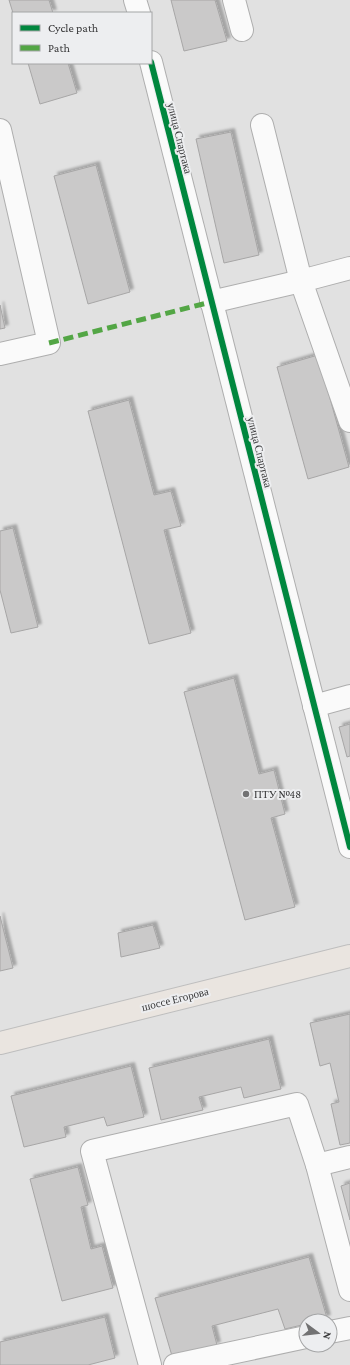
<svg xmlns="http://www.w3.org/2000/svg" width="350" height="1365" viewBox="0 0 350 1365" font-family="'Crimson Pro',serif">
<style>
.building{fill:#cac9c9;stroke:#a7a6a6;filter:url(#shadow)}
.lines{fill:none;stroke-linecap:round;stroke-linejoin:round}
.minor-casing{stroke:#aeaeae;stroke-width:24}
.major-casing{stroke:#bebebe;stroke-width:24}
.minor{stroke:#fafafa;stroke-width:22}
.major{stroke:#eae5e0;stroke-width:22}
.quiet{stroke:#53a645;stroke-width:5;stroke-dasharray:10 5;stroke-linecap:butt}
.cycleway-casing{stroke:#edeef0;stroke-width:8}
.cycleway{stroke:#00873e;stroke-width:6}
.poi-dot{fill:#727273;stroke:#edeef0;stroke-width:1.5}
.labels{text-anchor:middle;stroke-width:4;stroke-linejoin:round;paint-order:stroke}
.street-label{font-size:11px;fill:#373738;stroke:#edeef0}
.poi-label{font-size:11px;fill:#373738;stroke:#edeef0;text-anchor:start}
</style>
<defs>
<filter id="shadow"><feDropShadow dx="3.5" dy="-3.5" stdDeviation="1" flood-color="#0004"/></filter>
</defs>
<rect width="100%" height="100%" fill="#e1e1e1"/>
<!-- building -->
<g class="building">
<polygon points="9,0 49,0 53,13 13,13"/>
<polygon points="171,0 215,0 227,41 184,51"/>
<polygon points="28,63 68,63 77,93 40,104"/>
<polygon points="231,132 259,255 224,263 196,139"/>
<polygon points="96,165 130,292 88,304 54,176"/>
<polygon points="0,305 5,328 0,329"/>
<polygon points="318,355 349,467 308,479 277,367"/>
<polygon points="129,400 154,495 171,491 181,526 164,530 191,633 149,644 88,411"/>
<polygon points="13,528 38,627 11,633 0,590 0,531"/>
<polygon points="234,678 259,774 274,770 285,814 271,818 295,907 245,920 184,692"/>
<polygon points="350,724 350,756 347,757 339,727"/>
<polygon points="0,916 13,968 0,971"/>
<polygon points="153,925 160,948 121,957 118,933"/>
<polygon points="350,1014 350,1143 340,1145 331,1104 339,1102 330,1063 320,1066 310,1023"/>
<polygon points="269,1039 281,1089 244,1098 241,1087 199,1097 203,1110 161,1120 149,1068"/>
<polygon points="131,1066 144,1117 107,1126 104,1117 64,1127 66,1137 24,1147 11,1096"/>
<polygon points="78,1167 88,1205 81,1207 91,1249 102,1246 113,1288 62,1301 30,1179"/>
<polygon points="350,1183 350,1220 341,1186"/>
<polygon points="309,1257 327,1318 316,1321 306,1321 306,1324 285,1329 278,1309 212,1326 217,1345 172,1356 155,1298"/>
<polygon points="105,1317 115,1358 88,1365 0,1365 0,1342"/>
</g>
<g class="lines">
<defs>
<g id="minor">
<polyline points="135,0 139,13"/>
<polyline points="234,0 242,30"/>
<polyline points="151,62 350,847"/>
<polyline points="262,125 301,281 350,421"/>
<polyline points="0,130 49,343 0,354"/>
<polyline points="211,302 301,281 350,268"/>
<polyline points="314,706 350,696"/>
<polyline points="317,1165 350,1157"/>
<polyline points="330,1332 350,1328"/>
<polyline points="150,1365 92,1151 297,1104 317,1165 350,1290"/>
<polyline points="175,1365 306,1337"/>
</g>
<polyline id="major" points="0,1043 350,956"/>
</defs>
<!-- minor casing -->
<use href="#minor" class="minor-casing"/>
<!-- major casing -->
<use href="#major" class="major-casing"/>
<!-- minor -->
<use href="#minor" class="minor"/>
<!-- major -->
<use href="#major" class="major"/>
<!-- quiet -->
<polyline class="quiet" points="49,343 211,302"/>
<defs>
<polyline id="cycleway" points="151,62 350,847"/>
</defs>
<!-- cycleway casing -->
<use href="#cycleway" class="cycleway-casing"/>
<!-- cycleway -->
<use href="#cycleway" class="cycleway"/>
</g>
<!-- markers -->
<circle class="poi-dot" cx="246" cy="794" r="4"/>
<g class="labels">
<!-- street labels -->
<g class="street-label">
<text transform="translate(180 138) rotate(76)" y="4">улица Спартака</text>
<text transform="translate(260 452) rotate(76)" y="4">улица Спартака</text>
<text transform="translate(175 999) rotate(-14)" y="4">шоссе Егорова</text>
</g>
<!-- poi labels -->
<g class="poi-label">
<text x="254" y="798">ПТУ №48</text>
</g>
</g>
<!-- legend -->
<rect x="12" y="12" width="140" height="52" fill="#edeef0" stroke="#a4a5a6"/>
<rect x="20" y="25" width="20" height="6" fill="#00873e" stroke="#a4a5a6"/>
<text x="48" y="32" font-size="12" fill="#373738">Cycle path</text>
<rect x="20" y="45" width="20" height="6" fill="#53a645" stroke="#a4a5a6"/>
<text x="48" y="52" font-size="12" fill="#373738">Path</text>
<!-- north arrow -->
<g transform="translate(318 1333) rotate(105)"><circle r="19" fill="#edeef0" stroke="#a4a5a6"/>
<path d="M0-3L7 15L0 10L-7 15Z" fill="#727273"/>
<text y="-6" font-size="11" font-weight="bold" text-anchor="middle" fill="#373738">N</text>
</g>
</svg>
